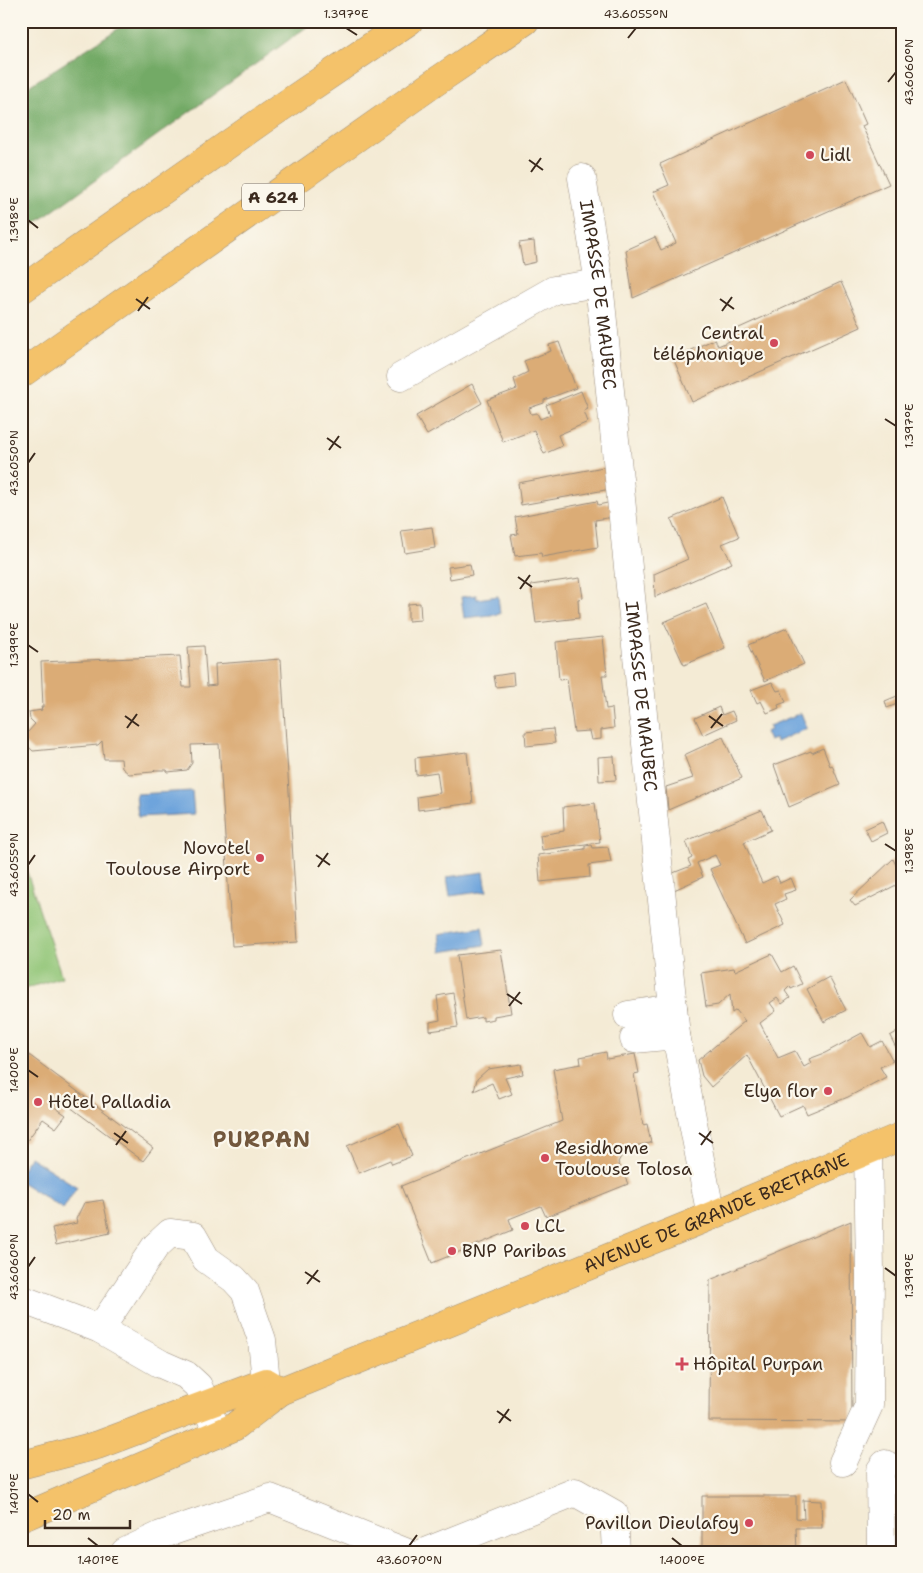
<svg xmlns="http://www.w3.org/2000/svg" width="923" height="1573" viewBox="0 0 923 1573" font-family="'Shantell Sans',sans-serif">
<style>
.green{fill:#8fc475;stroke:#65774a}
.forest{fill:#73aa66;stroke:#576a42}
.water{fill:#6ea4dc;stroke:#54677d}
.building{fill:#dbac76}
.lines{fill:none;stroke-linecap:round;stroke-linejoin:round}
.minor-casing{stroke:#988a7a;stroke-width:29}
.major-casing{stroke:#988a7a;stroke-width:29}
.highway-casing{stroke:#988a7a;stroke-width:29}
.minor{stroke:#fff;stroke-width:28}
.major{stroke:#f4c26a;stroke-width:28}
.highway{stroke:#f4c26a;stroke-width:28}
.ticks{fill:none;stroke:#3b2a1e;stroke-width:2}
.poi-dot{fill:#d1495b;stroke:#fbf7ec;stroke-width:2}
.labels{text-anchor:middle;stroke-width:4.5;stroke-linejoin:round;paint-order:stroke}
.shield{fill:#fbf7ec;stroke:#75685c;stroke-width:1}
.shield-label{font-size:16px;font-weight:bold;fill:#3b2a1e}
.poi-label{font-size:18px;fill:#3b2a1e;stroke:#fbf7ec;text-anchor:start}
.street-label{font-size:18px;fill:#3b2a1e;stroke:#fbf7ec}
.district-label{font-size:22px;font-weight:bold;letter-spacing:1px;fill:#73583d;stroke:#fbf7ec}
.neatline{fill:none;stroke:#3b2a1e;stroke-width:2}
.ticks-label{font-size:12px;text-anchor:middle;fill:#3b2a1e}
</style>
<rect width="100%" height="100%" fill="#fbf7ec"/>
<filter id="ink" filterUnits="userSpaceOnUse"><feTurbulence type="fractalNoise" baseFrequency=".02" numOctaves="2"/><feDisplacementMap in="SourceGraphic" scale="10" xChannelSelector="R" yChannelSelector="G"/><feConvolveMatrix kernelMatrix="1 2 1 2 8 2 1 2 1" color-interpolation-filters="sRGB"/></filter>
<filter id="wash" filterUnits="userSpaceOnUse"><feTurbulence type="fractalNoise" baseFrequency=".0096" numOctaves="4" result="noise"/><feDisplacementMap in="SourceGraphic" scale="20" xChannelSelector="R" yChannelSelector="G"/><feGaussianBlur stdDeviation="1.12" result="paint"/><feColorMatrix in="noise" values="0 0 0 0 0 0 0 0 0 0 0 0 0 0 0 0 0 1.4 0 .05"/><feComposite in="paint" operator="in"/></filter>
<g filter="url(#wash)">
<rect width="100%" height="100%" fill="#f4ebd5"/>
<!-- green -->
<polygon class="green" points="21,854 62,977 21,990"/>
<!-- forest -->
<polygon class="forest" points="130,21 315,21 21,234 21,91"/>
<!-- water -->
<g class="water">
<polygon points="476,595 477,599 498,596 500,614 464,618 461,597"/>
<polygon points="801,713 807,728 776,742 775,739 769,741 765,732 770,730 769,726"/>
<polygon points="192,791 194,814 138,817 136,794"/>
<polygon points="484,872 487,891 450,896 447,877"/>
<polygon points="482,927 485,945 441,952 439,934"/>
<polygon points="30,1157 77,1187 63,1209 21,1182 21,1170"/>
</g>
<g id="blocks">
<!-- building -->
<g class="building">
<polygon points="846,79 866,124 862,126 889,184 633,298 626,250 655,237 661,250 676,243 653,192 669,185 660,164"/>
<polygon points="534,241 536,262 523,265 519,243"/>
<polygon points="841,282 861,327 692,402 673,358 715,339 718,346 732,340 728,333"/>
<polygon points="559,342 576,388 544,400 544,403 529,408 531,414 537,413 540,419 550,415 546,405 581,391 588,409 584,411 588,422 558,435 562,446 544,454 534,430 503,442 487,400 517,389 514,379 528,372 524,361 551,351 549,345"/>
<polygon points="472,384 482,403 427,435 416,416"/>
<polygon points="609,466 611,489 521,505 518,483"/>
<polygon points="722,497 739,537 722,544 732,563 655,597 654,574 688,559 671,519"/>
<polygon points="597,501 598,505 612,502 613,517 595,520 598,547 542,557 541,553 515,556 511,535 518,534 515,517"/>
<polygon points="432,527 435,548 405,553 401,531"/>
<polygon points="470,564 472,575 450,579 448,567"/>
<polygon points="580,578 583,598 578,599 579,618 536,623 531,585"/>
<polygon points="420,603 421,620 408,621 408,604"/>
<polygon points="706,604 725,648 684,665 664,622"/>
<polygon points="787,628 804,664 765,681 748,645"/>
<polygon points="603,637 607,675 602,675 606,709 612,708 614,728 601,730 601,739 591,740 589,731 574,732 567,679 559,680 556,642"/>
<polygon points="204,646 207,686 216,685 215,664 281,659 298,942 232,946 219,744 191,745 192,763 187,770 168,772 167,770 155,770 153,772 129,774 122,768 121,759 104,759 102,741 98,745 33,751 21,740 35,724 30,719 29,712 42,710 41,707 43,707 41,662 180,656 183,687 191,687 188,647"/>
<polygon points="513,673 514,685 496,687 494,676"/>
<polygon points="772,682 777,691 781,690 786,702 778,705 779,708 767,713 761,701 757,703 751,690"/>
<polygon points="902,694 902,702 887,708 885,701"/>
<polygon points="719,707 722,715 732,711 736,720 703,735 695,718"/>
<polygon points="553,729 555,743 526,746 525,732"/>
<polygon points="723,737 742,778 668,810 666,787 693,778 684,755"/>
<polygon points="823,748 830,766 832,765 840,785 789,807 774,765 811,751 812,753"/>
<polygon points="467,752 473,803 418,810 417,797 440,793 437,772 416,775 415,758"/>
<polygon points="614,756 616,780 599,781 598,757"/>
<polygon points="595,803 600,842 542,850 540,835 564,831 563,807"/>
<polygon points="762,810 771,830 744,842 762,883 777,876 780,883 791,878 796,890 784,894 786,899 775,904 785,925 745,944 710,869 720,865 715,855 697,863 703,877 674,890 673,873 691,866 688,860 692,858 686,841"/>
<polygon points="882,821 887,833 871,841 865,829"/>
<polygon points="592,845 593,848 608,847 611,862 589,865 590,877 540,882 538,855 585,849 585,846"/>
<polygon points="893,859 902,877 902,882 855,906 850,900"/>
<polygon points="501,950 511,1013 494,1016 494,1019 483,1021 483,1017 466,1020 457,955"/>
<polygon points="772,954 782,972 793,966 802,984 791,989 790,986 785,991 790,998 782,1004 777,998 770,1003 776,1011 760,1023 778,1058 795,1051 804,1067 811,1063 809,1059 825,1053 862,1033 870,1047 882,1041 893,1061 880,1067 886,1077 848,1097 807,1114 803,1105 779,1116 747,1055 711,1087 702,1076 698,1060 745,1021 736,1010 732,1013 730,994 718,1005 706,1007 701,973 734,968 735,971"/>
<polygon points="829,977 846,1010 824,1022 807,989"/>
<polygon points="453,993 458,1027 430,1031 430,1022 440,1020 437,996"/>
<polygon points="902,1029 902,1059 890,1036"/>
<polygon points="21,1049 153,1148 143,1161 58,1098 53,1106 66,1115 56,1128 43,1119 26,1142 21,1143"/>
<polygon points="606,1052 607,1059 635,1054 639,1073 634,1074 643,1125 647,1124 651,1143 627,1147 618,1162 628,1184 546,1217 541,1206 509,1219 513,1230 432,1263 401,1186 562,1121 553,1069 581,1064 580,1057"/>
<polygon points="521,1064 523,1074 505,1078 512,1094 499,1099 492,1083 474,1091 477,1079 488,1069"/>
<polygon points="399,1124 412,1156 392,1164 390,1160 359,1173 347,1146"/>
<polygon points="103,1200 110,1233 56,1245 52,1228 77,1223 76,1219 84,1203"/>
<polygon points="851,1221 852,1422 709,1421 710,1280"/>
<polygon points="892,1494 902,1494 902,1550 893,1543"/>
<polygon points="702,1496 796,1496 796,1518 804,1519 803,1500 821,1501 822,1528 796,1528 797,1552 702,1552"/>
</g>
</g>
</g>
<g filter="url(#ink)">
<use href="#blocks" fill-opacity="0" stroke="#988a7a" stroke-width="1"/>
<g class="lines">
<defs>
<g id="minor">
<path id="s1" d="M582 178 599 283 673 1008 676 1035 711 1216"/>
<polyline points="401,377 554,290 599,283"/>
<polyline points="628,1015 673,1008"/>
<polyline points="634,1039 676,1035"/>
<polyline points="21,1299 100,1329 161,1364 186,1375 198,1386 218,1434"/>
<polyline points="100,1329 155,1247 170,1233 193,1236 206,1259 234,1279 245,1291 262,1340 266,1382"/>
<polyline points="843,1462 869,1405 870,1272 868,1150"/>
<polyline points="125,1552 161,1535 270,1498 405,1552"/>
<polyline points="425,1552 575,1492 614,1514 616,1552"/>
<polyline points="881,1552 880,1471 885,1464"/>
</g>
<g id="major">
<polyline points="21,1465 98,1445 266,1382 281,1391"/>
<path id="s2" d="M21 1518 234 1427 281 1391 711 1216 902 1136"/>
</g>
<g id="highway">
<polyline points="21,290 267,117 409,21"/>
<polyline points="21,374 434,83 525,21"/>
</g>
</defs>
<!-- minor casing -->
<use href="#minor" class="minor-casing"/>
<!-- major casing -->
<use href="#major" class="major-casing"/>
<!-- highway casing -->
<use href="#highway" class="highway-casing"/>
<!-- minor -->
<use href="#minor" class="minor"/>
<!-- major -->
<use href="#major" class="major"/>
<!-- highway -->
<use href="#highway" class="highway"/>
</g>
</g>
<!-- ticks -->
<path class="ticks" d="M346 28 357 35M628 38 636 28M888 82 896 72M529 160 543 170M531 172 541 158M28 220 38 228M136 299 150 309M720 299 734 309M138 311 148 297M722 311 732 297M885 419 896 426M327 438 341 448M329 450 339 436M28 463 35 453M518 577 532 587M520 589 530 575M28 645 38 652M125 716 139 726M709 716 723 726M127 728 137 714M711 728 722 714M885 844 896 851M316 855 330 865M28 865 35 855M318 867 328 853M507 994 522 1004M509 1006 520 992M28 1070 38 1077M114 1133 128 1143M699 1133 713 1143M116 1145 126 1131M701 1145 711 1131M28 1267 35 1257M885 1268 896 1276M305 1272 320 1282M307 1284 318 1270M497 1411 511 1421M499 1423 509 1409M28 1494 38 1502M88 1538 98 1546M672 1538 682 1546M409 1546 417 1535"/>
<!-- markers -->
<g class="poi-dot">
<circle cx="810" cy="155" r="5"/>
<circle cx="774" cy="343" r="5"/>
<circle cx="260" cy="858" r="5"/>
<circle cx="828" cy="1091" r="5"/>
<circle cx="38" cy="1102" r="5"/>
<circle cx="545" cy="1158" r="5"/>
<circle cx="525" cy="1226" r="5"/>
<circle cx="452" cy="1251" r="5"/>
<path d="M679.5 1356.5h5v5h5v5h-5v5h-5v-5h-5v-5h5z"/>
<circle cx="749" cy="1523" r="5"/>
</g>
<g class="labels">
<!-- shield labels -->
<rect class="shield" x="242" y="183.5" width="62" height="27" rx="4"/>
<g class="shield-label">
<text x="273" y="203">A 624</text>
</g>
<!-- poi labels -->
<g class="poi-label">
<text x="820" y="161">Lidl</text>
<text x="764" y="339" text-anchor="end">Central<tspan x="764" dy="21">téléphonique</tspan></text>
<text x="250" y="854" text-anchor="end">Novotel<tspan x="250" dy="21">Toulouse Airport</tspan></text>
<text x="818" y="1097" text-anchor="end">Elya flor</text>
<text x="48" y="1108">Hôtel Palladia</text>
<text x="555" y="1154">Residhome<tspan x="555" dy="21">Toulouse Tolosa</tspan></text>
<text x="535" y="1232">LCL</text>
<text x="462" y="1257">BNP Paribas</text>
<text x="693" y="1370">Hôpital Purpan</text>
<text x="739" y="1529" text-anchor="end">Pavillon Dieulafoy</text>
</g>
<!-- street labels -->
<g class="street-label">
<text dy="6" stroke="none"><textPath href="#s1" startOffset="118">IMPASSE DE MAUBEC</textPath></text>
<text dy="6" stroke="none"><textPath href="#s1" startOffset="522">IMPASSE DE MAUBEC</textPath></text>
<text dy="6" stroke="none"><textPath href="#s2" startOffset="761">AVENUE DE GRANDE BRETAGNE</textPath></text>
</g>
<!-- district labels -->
<g class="district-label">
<text x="262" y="1147">PURPAN</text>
</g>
</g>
<!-- margin -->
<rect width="923" height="1573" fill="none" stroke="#fbf7ec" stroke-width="55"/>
<!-- scale -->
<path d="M45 1520v8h85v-8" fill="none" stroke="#3b2a1e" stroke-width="2.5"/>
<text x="52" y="1520" font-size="15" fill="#3b2a1e" stroke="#fbf7ec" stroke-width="4" paint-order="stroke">20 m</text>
<rect x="28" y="28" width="868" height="1518" class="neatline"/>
<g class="ticks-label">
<text x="346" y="18">1.397°E</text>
<text x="636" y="18">43.6055°N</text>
<text transform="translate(909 72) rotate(-90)" y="4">43.6060°N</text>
<text transform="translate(14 220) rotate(-90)" y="4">1.398°E</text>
<text transform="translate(909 426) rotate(-90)" y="4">1.397°E</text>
<text transform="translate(14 463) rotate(-90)" y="4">43.6050°N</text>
<text transform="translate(14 645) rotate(-90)" y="4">1.399°E</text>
<text transform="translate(909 851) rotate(-90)" y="4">1.398°E</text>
<text transform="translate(14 865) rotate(-90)" y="4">43.6055°N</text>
<text transform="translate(14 1070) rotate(-90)" y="4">1.400°E</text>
<text transform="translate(14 1267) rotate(-90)" y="4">43.6060°N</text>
<text transform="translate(909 1276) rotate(-90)" y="4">1.399°E</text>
<text transform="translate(14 1494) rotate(-90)" y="4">1.401°E</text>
<text x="98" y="1564">1.401°E</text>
<text x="409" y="1564">43.6070°N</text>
<text x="682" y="1564">1.400°E</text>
</g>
</svg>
